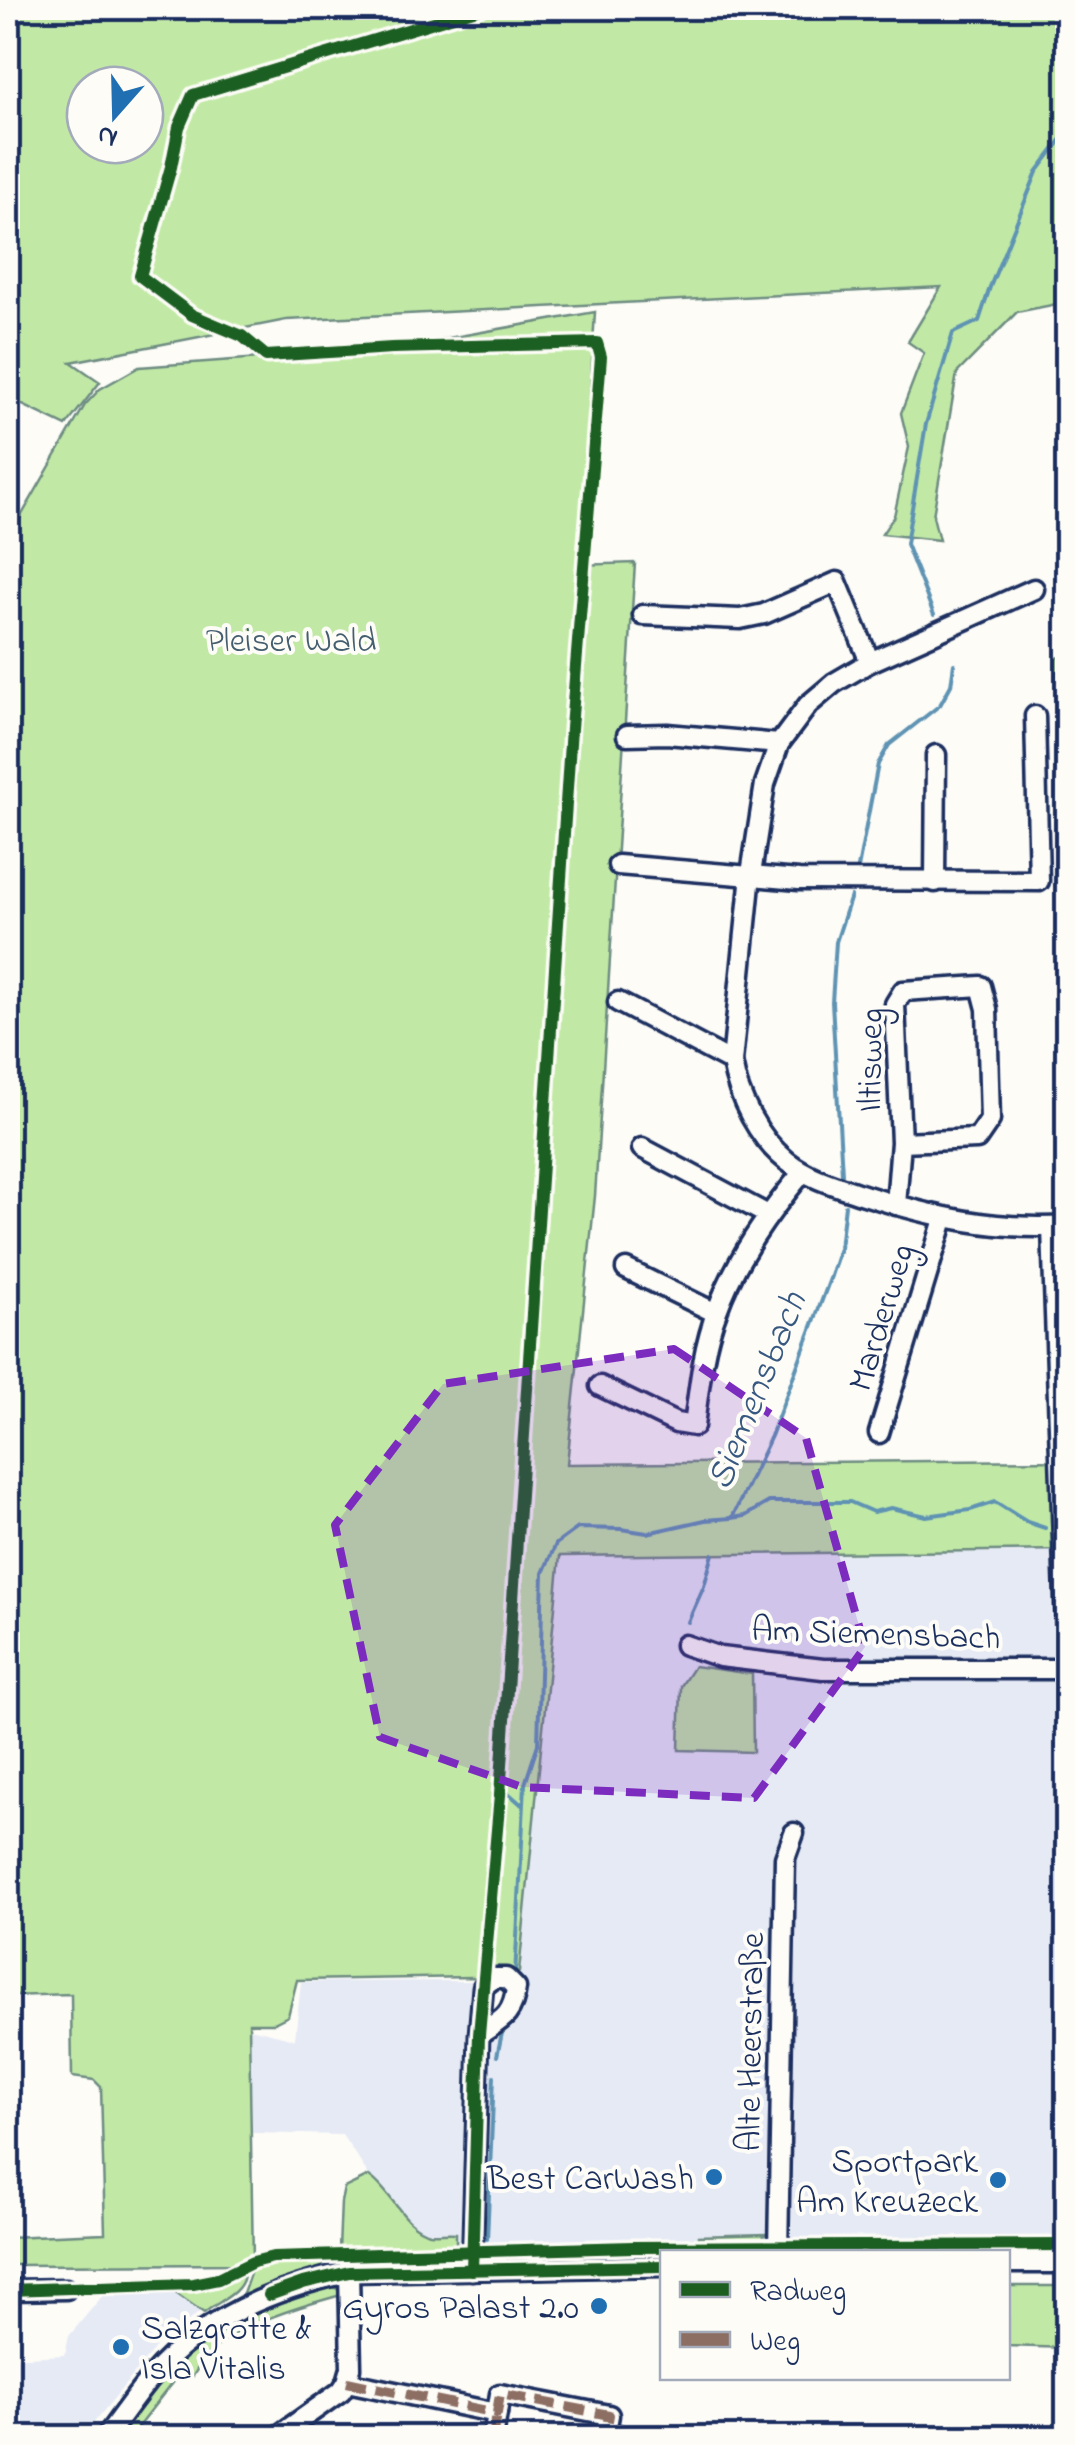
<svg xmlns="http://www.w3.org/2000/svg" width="1075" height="2445" viewBox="0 0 1075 2445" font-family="'Indie Flower',sans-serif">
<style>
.built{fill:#e6eaf5}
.green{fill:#c1e9a5;stroke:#6e8c82;stroke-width:2.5;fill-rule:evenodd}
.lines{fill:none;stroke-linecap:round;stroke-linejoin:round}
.stream{stroke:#5e93b3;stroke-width:4}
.minor-casing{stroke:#1b2f5e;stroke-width:25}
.minor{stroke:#fdfcf7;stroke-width:18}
.quiet{stroke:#8d6e63;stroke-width:10;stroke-dasharray:20 10;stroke-linecap:butt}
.cycleway-casing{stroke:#fdfcf7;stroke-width:19}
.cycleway{stroke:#1b5e20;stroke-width:12}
.marked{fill:#7b2cbf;fill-opacity:0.2;stroke:#7b2cbf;stroke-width:8;stroke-dasharray:20 12;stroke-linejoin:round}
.poi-dot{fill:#1f6fb2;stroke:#fdfcf7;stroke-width:4}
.labels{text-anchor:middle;stroke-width:8;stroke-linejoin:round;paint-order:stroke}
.park-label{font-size:35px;fill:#445e70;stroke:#fdfcf7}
.street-label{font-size:35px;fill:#1b2f5e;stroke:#fdfcf7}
.poi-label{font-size:35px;fill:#1b2f5e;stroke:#fdfcf7;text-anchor:end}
.water-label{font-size:38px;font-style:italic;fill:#375981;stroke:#fdfcf7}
</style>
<rect width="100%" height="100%" fill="#fdfcf7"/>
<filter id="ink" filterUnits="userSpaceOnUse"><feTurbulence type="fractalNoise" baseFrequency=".01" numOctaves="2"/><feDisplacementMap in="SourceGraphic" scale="20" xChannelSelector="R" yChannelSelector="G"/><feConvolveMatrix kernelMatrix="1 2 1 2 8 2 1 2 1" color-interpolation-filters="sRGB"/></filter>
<g filter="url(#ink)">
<!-- built -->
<g class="built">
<polygon points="1067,1550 1067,2266 1008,2266 1008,2252 662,2252 662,2267 472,2270 479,2035 518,2015 527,2001 527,1990 519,1972 560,1556"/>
<polygon points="471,1981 460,2247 416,2245 342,2135 252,2133 250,2028 295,2039 301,1982"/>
<polygon points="182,2292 206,2307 157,2346 82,2437 8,2437 8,2358 65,2355 69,2336 103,2295"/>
</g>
<!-- green -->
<g class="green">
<path d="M8 8H1067V302L1017 312 957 373 933 516 939 540 882 534 894 516 909 447 901 413 924 353 908 342 941 287 286 320 71 362 100 382 66 426 8 398ZM85 85H145V145H85Z"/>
<polygon points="595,312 579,565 635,563 595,1196 567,1464 1065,1460 1062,1302 1067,1295 1067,1550 560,1556 519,1972 484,1985 473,1977 297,1980 288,2016 274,2023 249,2023 253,2262 251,2264 8,2265 8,2237 105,2233 101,2087 94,2080 72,2077 71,1994 8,1996 8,539 85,405 100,389 139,367 392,348"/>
<polygon points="1067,656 1068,656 1067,1034 1059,839 1056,658"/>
<polygon points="694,1666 752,1674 753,1752 679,1750 681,1686"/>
<path d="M369 2176C391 2190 404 2228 430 2233 438 2234 447 2232 456 2233V2247L339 2250 341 2202 344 2188Z"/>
<polygon points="765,2234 763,2238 757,2241 698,2242 698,2236"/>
<polygon points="629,2251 626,2257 501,2260 497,2264 485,2261 479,2254"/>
<path d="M433 2255 441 2259V2262C394 2265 348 2260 303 2275 271 2285 241 2303 210 2314L243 2294 252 2268 261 2261Z"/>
<path d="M239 2272 244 2276C240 2295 218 2301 204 2313L174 2292 172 2288 205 2287Z"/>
<path d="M330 2286 338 2289 341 2295C301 2306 234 2325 206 2357 201 2362 197 2370 193 2376L182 2370 130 2437 115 2438C173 2359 230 2304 330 2286Z"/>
<polygon points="1008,2286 1058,2286 1067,2292 1067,2348 1008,2346"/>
</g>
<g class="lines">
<!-- stream -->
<g class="stream">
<polyline points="934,615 906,544 926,424 953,333 979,321 990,287 1037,172 1068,131"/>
<polyline points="561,821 576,617"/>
<polyline points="858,868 878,764 889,745 940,705 951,685 954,664"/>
<polyline points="551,967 560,836"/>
<polyline points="842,1174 832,1002 836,942 851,896"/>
<polyline points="526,1330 551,974"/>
<polyline points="732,1518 745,1516 769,1502 850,1502 873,1512 891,1508 926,1516 970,1510 995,1502 1027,1522 1045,1528"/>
<polyline points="688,1622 704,1586 713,1554"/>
<polyline points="494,1785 525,1349"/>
<polyline points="505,1790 523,1806"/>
<polyline points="515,1976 525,1784 538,1744 543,1573 556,1544 578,1528 621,1529 647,1533 705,1520 732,1518 771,1436 831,1276 840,1248 845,1205"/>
<polyline points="497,2056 502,2033"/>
<polyline points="487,2239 494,2076"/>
</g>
<defs>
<g id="minor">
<path d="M1034 589 870 662 834 683 808 705 779 744 765 784 751 874 732 1062C738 1098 758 1138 787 1161 810 1179 837 1186 864 1195 933 1217 995 1231 1068 1226"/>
<polyline points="643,615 740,619 764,614 837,582 870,662"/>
<polyline points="627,735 667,734 779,744"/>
<polyline points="618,865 799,880 1039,881 1035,716"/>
<polyline points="935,882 936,755"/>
<polyline points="618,1002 732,1062"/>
<polyline points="642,1148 768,1215"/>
<polyline points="896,1205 901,1142 895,1004 903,991 981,986 987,1009 990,1120 977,1139 901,1142"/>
<polyline points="1052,1228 1068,1684"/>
<polyline points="626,1269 716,1313"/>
<path d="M600 1386 676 1423 694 1426C699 1387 703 1347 717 1311 736 1258 768 1214 803 1172"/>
<polyline points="879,1433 944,1219"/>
<polyline points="685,1645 720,1657 823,1669 1067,1669"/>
<polyline points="778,2252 785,1858 794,1833"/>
<polyline points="1008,2263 1068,2263"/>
<path d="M472 2270 479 2035 483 1987 494 1978H506L516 1988C513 2016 501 2020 479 2035"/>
<polyline points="8,2290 66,2289"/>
<polyline points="347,2382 497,2413 500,2394 609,2415 606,2432 629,2438"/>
<path d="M105 2438C121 2417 136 2395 152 2376 203 2317 275 2289 349 2272L662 2266"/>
<polyline points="275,2438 341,2391 347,2382 351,2368 349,2272"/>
<polyline points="493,2438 497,2413"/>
</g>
</defs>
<!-- minor casing -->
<use href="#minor" class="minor-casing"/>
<!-- minor -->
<use href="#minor" class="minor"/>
<!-- quiet -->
<g class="quiet">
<polyline points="1065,2245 1062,2282 1068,2286"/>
<polyline points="347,2382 497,2413 500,2394 609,2415 606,2432 629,2438"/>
<polyline points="493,2438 497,2413"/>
</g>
<defs>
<g id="cycleway">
<polyline points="472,2270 479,2035 500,1795 571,728 601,357 597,343 392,348 266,356 242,336 192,315 140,276 171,167 179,127 193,95 480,8"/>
<polyline points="8,2290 193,2284 218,2279 253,2262 273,2257 633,2247 1068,2245"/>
<polyline points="269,2295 303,2283 349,2272 662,2266"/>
</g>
</defs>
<!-- cycleway casing -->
<use href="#cycleway" class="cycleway-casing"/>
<!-- cycleway -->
<use href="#cycleway" class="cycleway"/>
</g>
</g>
<!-- marked area -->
<path class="marked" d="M674 1349 806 1438 865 1647 754 1798 522 1787 380 1737 335 1525 443 1384Z"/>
<!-- markers -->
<g class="poi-dot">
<circle cx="714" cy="2177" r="10"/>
<circle cx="998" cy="2180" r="10"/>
<circle cx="599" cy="2306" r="10"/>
<circle cx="121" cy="2347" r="10"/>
</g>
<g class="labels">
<!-- park labels -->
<g class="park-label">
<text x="291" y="651">Pleiser Wald</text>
</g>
<!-- street labels -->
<g class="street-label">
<text transform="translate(869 1060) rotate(-89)" y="12">Iltisweg</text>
<text transform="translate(880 1317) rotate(-73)" y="12">Marderweg</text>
<text transform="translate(876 1632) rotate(2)" y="12">Am Siemensbach</text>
<text transform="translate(749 2042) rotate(-89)" y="12">Alte Heerstraße</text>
</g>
<!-- poi labels -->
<g class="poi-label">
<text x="978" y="2172">Sportpark<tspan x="978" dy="40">Am Kreuzeck</tspan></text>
<text x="694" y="2189">Best CarWash</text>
<text x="579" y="2318">Gyros Palast 2.0</text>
<text x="141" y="2339" text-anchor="start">Salzgrotte &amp;<tspan x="141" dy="40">Isla Vitalis</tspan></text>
</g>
<!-- water labels -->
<g class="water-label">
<text transform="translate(755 1390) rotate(-68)" y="13">Siemensbach</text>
</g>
</g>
<!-- margin -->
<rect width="1075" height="2445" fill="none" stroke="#fdfcf7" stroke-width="40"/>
<rect x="20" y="20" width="1035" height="2405" fill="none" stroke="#1b2f5e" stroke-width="4" filter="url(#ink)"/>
<!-- legend -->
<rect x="660" y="2250" width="350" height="130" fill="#fdfcf7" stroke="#a3aaba" stroke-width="2.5"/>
<rect x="680" y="2282" width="50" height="15" fill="#1b5e20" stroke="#a3aaba" stroke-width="2.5"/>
<text x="750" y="2300" font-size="30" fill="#1b2f5e">Radweg</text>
<rect x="680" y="2332" width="50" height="15" fill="#8d6e63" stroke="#a3aaba" stroke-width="2.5"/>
<text x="750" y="2350" font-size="30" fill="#1b2f5e">Weg</text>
<!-- north arrow -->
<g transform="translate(115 115) rotate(200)"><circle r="48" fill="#fdfcf7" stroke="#a3aaba" stroke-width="2.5"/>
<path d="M0-8L18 38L0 25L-18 38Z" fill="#1f6fb2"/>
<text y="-15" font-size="28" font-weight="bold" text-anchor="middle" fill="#1b2f5e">N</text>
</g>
</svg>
